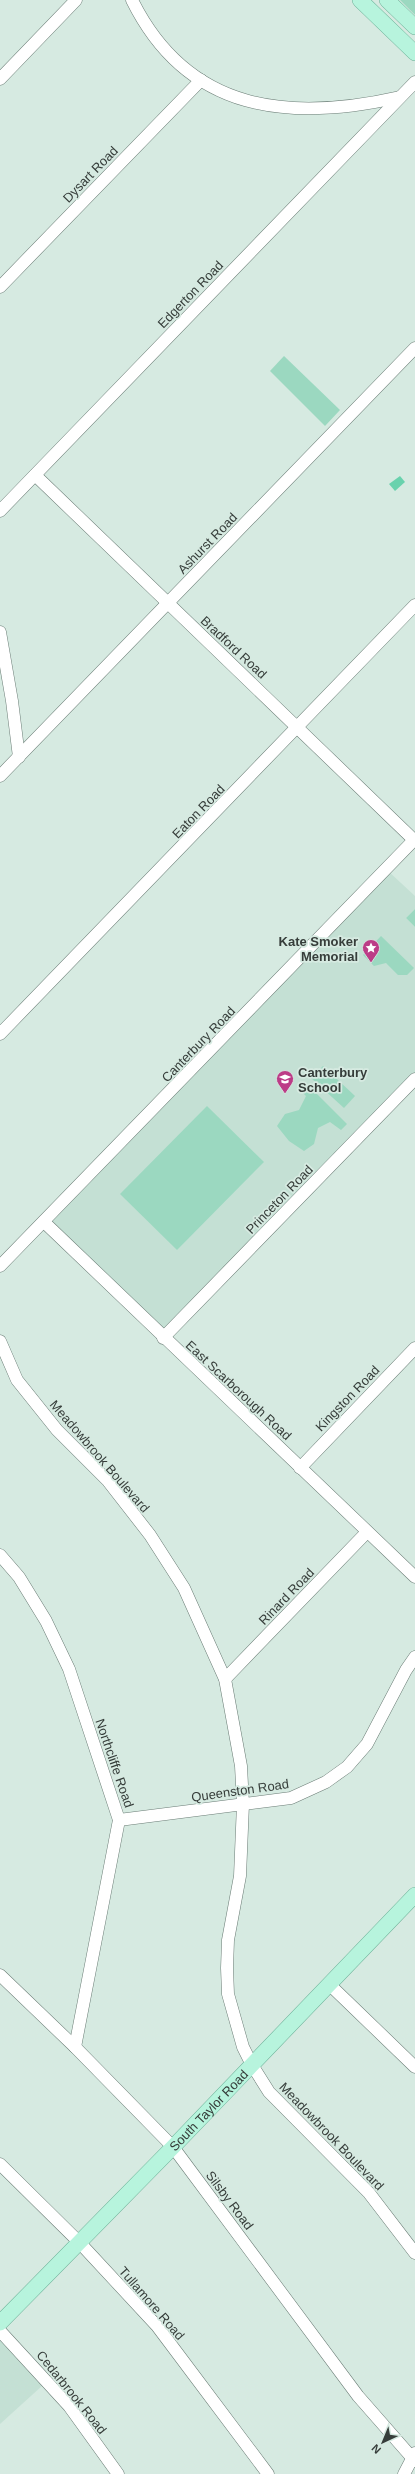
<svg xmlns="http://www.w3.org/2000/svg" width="415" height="2474" viewBox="0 0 415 2474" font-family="Helvetica,sans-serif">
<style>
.built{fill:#c4e0d4}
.green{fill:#9bd8c0}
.water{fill:#69d2ad}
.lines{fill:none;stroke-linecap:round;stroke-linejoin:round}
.minor-casing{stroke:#6a7c75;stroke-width:13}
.major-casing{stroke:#6baf96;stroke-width:16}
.minor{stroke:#fff;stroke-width:12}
.major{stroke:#b7f4dd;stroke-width:15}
.labels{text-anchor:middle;stroke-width:3.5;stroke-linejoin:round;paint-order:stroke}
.street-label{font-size:13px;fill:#363d3a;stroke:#d6eae1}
.poi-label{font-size:13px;font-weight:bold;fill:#363d3a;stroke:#d6eae1;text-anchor:end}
</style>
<rect width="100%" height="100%" fill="#d6eae1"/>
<!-- built -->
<g class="built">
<polygon points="387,870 415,896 415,909 406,918 415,927 415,1079 163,1338 44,1222"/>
<polygon points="0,2340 43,2385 0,2424"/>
</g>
<!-- green -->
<g class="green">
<polygon points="400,0 415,0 415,15"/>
<polygon points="284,356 340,410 325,426 270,371"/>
<polygon points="415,909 415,927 406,918"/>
<polygon points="381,936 414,968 407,975 398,975 386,963 374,966 363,955"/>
<polygon points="323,1066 355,1096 344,1108 311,1078"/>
<polygon points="306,1083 347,1124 341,1130 330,1122 318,1128 314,1144 304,1151 289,1141 277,1126 285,1114 299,1110 306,1096 300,1090"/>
<polygon points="207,1106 264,1162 177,1250 120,1194"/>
</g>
<!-- water -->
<polygon class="water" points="400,476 405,482 395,491 389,484"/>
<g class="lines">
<defs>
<g id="minor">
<path d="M132 0C188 113 290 122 400 97"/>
<polyline points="0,79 76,0"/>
<polyline points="0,287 201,80"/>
<polyline points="35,475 414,840"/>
<polyline points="0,511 415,82"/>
<polyline points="0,632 12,701 19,757"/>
<polyline points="0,776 415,348"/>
<polyline points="0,1034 415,605"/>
<polyline points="44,1222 415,1577"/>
<polyline points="0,1266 415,839"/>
<polyline points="163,1338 415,1079"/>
<polyline points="0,1341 17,1380 57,1430 108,1481 150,1535 184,1588 225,1679 241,1766 243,1804 240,1876 228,1940 227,1968 228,1994 243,2047 252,2065 269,2092 369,2193 415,2253"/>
<polyline points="300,1468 415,1348"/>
<polyline points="0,1555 19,1577 46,1621 69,1669 119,1820 75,2047"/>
<polyline points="225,1679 367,1532"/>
<polyline points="119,1820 291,1798 326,1782 347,1767 367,1744 406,1670 415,1657"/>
<polyline points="0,1975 75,2047 173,2147 358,2396 415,2461"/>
<polyline points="329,1984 415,2067"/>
<polyline points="0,2164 80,2243 157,2326 268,2474"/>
<polyline points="0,2331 69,2406 118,2474"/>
<polyline points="404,2474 415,2453"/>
</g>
<g id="major">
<polyline points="360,0 415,53"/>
<polyline points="387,0 415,27"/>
<path id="s1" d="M0 2323 173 2147 415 1895"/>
</g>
</defs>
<!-- minor casing -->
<use href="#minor" class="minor-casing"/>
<!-- major casing -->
<use href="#major" class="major-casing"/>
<!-- minor -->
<use href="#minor" class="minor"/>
<!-- major -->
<use href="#major" class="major"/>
</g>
<!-- icons -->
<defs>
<symbol id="sight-pin" viewBox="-11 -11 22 30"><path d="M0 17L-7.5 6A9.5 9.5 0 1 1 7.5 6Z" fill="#bc3c87" stroke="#d6eae1"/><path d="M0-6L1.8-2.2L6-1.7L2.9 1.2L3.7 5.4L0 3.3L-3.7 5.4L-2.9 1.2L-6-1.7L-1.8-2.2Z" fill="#fff"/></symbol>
<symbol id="school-pin" viewBox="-11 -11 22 30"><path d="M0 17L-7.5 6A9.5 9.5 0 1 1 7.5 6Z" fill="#bc3c87" stroke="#d6eae1"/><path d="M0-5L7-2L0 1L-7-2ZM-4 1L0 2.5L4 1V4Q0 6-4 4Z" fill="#fff"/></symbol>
</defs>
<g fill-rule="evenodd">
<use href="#sight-pin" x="361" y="938" width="20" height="27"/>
<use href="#school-pin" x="275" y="1069" width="20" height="27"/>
</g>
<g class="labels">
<!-- street labels -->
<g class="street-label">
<text transform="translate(90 174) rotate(-46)" y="5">Dysart Road</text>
<text transform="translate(190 294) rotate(-46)" y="5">Edgerton Road</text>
<text transform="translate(207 543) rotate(-46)" y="5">Ashurst Road</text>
<text transform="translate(234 647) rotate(43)" y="5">Bradford Road</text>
<text transform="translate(198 811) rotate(-46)" y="5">Eaton Road</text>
<text transform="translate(198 1044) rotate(-46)" y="5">Canterbury Road</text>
<text transform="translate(279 1199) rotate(-46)" y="5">Princeton Road</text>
<text transform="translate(239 1390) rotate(43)" y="5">East Scarborough Road</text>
<text transform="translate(347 1398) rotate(-46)" y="5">Kingston Road</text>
<text transform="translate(100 1456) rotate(49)" y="5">Meadowbrook Boulevard</text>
<text transform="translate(286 1596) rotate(-46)" y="5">Rinard Road</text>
<text transform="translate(115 1763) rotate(71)" y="5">Northcliffe Road</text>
<text transform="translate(240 1790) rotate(-8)" y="5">Queenston Road</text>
<text dy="5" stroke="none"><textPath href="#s1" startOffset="298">South Taylor Road</textPath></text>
<text transform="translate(332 2136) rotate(46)" y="5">Meadowbrook Boulevard</text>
<text transform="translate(230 2200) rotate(53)" y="5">Silsby Road</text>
<text transform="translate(152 2303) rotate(49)" y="5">Tullamore Road</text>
<text transform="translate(72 2392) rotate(51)" y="5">Cedarbrook Road</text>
</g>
<!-- poi labels -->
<g class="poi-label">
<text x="358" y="946">Kate Smoker<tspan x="358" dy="15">Memorial</tspan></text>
<text x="298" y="1077" text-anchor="start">Canterbury<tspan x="298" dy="15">School</tspan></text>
</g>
</g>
<!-- north arrow -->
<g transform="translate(383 2442) rotate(224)" stroke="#d6eae1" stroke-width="3" paint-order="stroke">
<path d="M0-3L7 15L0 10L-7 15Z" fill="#363d3a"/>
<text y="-6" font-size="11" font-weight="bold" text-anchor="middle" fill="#363d3a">N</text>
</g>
</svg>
